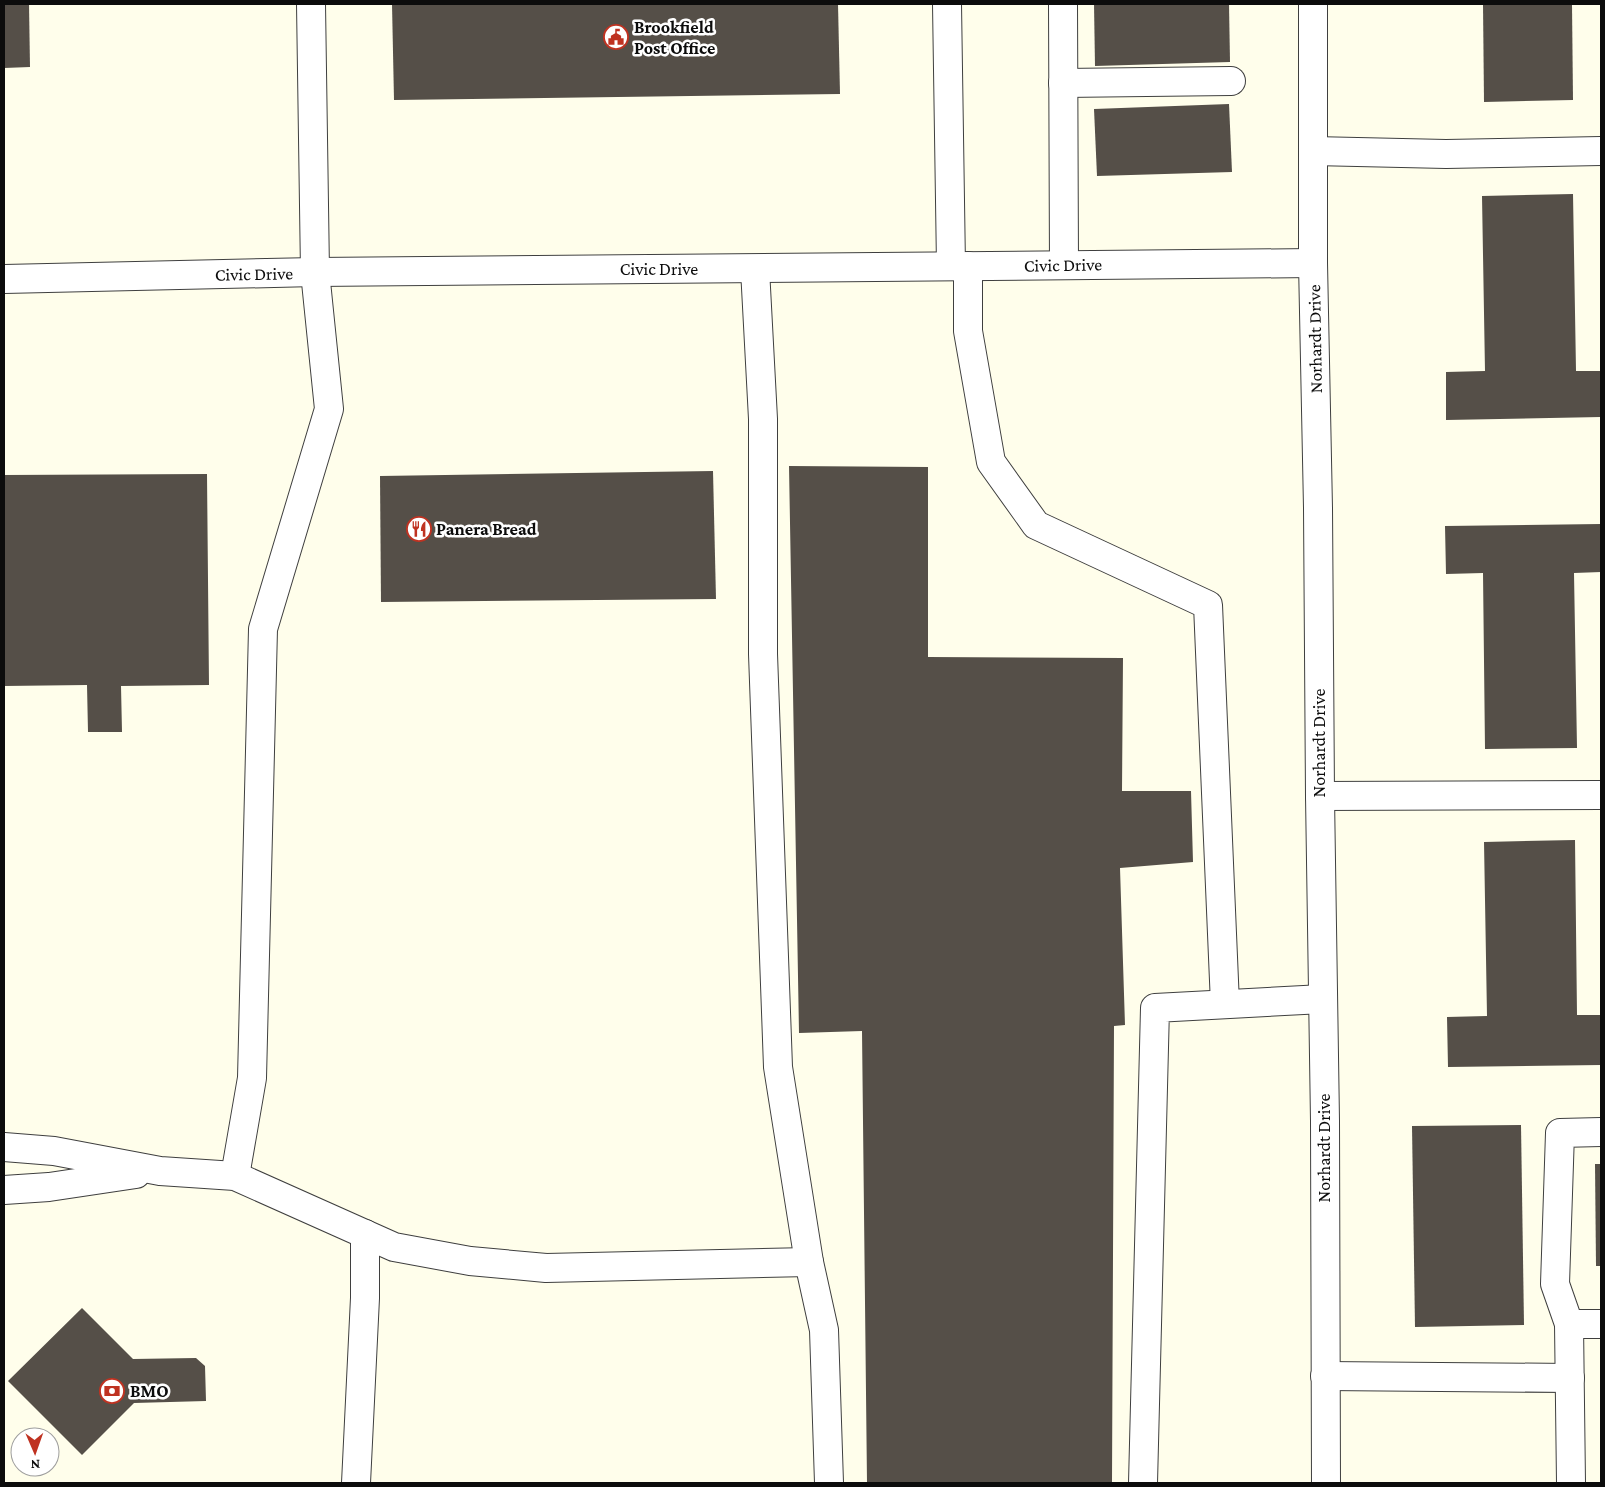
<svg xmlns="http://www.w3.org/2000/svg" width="1605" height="1487" viewBox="0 0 1605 1487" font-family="'Crimson Pro',serif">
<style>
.building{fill:#554f48}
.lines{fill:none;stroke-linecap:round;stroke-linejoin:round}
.minor-casing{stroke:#3f3f3f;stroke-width:30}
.minor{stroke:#fff;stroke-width:28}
.labels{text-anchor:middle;stroke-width:5;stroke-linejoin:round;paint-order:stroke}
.poi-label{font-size:18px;font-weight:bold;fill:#0c0c0c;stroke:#fff;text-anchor:start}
.street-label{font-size:18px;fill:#0c0c0c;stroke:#fff}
</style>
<rect width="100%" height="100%" fill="#fffeeb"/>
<!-- building -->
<g class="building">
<polygon points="4,4 29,4 30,67 4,68"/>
<polygon points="392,4 838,4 840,94 394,100"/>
<polygon points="1094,4 1229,4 1230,62 1095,66"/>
<polygon points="1483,4 1572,4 1573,100 1484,102"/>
<polygon points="1229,104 1232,172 1097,176 1094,109"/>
<polygon points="1573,194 1576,371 1601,371 1601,417 1446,420 1446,372 1485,371 1482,196"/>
<polygon points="789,466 928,467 928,657 1123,658 1122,791 1191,791 1193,862 1120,868 1125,1025 1114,1026 1112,1483 867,1483 862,1031 799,1033"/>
<polygon points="713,471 716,599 381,602 380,476"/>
<polygon points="207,474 209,685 121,686 122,732 88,732 87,685 4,686 4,475"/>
<polygon points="1601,524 1601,572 1574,573 1577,748 1485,749 1483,573 1446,574 1445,526"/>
<polygon points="1575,840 1577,1015 1601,1015 1601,1065 1448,1067 1447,1017 1487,1016 1484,842"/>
<polygon points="1521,1125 1524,1325 1415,1327 1412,1126"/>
<polygon points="1595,1164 1601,1164 1601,1266 1596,1266"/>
<polygon points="82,1308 133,1359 196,1358 205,1366 206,1401 134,1403 82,1455 8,1381"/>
</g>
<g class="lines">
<defs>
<g id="minor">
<polyline points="947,4 951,266"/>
<polyline points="1063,4 1064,265"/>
<polyline points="1313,4 1313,263 1318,508 1320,796 1325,1121 1326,1483"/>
<polyline points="1063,83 1231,81"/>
<polyline points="1313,151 1446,154 1601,151"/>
<polyline points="968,266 968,331 991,462 1036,525 1208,605 1225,1004"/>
<polyline points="755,269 763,419 763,654 778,1067 809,1262 824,1330 829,1483"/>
<polyline points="4,279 315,272 1313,263"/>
<polyline points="1320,796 1601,795"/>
<polyline points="4,1147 54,1151 160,1171 235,1176 394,1247 470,1261 546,1268 809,1262"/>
<polyline points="235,1176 252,1078 263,629 329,409 315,272 311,4"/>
<polyline points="4,1190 49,1187 136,1174"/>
<polyline points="1569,1324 1601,1324"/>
<polyline points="1325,1376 1570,1378"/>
<polyline points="356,1483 365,1298 365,1234"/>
<polyline points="1143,1483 1155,1008 1323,999"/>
<polyline points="1571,1483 1569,1324 1555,1284 1560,1133 1601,1132"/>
</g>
</defs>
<!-- minor casing -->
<use href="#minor" class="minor-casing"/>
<!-- minor -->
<use href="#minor" class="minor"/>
</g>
<!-- icons -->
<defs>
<symbol id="civic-ring" viewBox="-11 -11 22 22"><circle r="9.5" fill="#fff" stroke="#bf3221" stroke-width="1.5"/><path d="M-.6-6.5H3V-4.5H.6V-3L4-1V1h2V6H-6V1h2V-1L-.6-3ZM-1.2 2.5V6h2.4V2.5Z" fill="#bf3221"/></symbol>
<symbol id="restaurant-ring" viewBox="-11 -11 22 22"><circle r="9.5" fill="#fff" stroke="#bf3221" stroke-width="1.5"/><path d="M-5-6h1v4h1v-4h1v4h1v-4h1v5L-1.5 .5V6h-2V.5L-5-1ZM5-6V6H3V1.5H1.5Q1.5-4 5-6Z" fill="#bf3221"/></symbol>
<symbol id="bank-ring" viewBox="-11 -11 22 22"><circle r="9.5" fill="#fff" stroke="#bf3221" stroke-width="1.5"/><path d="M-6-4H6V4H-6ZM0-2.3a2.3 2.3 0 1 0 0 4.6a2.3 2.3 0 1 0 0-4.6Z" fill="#bf3221"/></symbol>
</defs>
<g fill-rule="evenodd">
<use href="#civic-ring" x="602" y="23" width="28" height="28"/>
<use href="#restaurant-ring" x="405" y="515" width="28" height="28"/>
<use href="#bank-ring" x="98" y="1377" width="28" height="28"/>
</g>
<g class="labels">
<!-- poi labels -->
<g class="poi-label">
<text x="634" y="33">Brookfield<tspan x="634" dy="21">Post Office</tspan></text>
<text x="436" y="535">Panera Bread</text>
<text x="130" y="1397">BMO</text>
</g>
<!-- street labels -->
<g class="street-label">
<text transform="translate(1063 265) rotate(-1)" y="6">Civic Drive</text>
<text x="659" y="275">Civic Drive</text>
<text transform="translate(254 274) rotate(-1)" y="6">Civic Drive</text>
<text transform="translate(1315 339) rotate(-91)" y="6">Norhardt Drive</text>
<text transform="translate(1319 743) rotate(-90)" y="6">Norhardt Drive</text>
<text transform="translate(1324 1148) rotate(-90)" y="6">Norhardt Drive</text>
</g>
</g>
<!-- border -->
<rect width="1605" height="1487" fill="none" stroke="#0c0c0c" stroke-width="10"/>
<!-- north arrow -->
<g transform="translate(35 1452) rotate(178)"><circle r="24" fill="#ffffff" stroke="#9e9e9e"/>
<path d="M0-4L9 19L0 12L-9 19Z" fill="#bf3221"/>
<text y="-8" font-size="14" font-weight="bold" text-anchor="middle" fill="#0c0c0c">N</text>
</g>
</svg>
